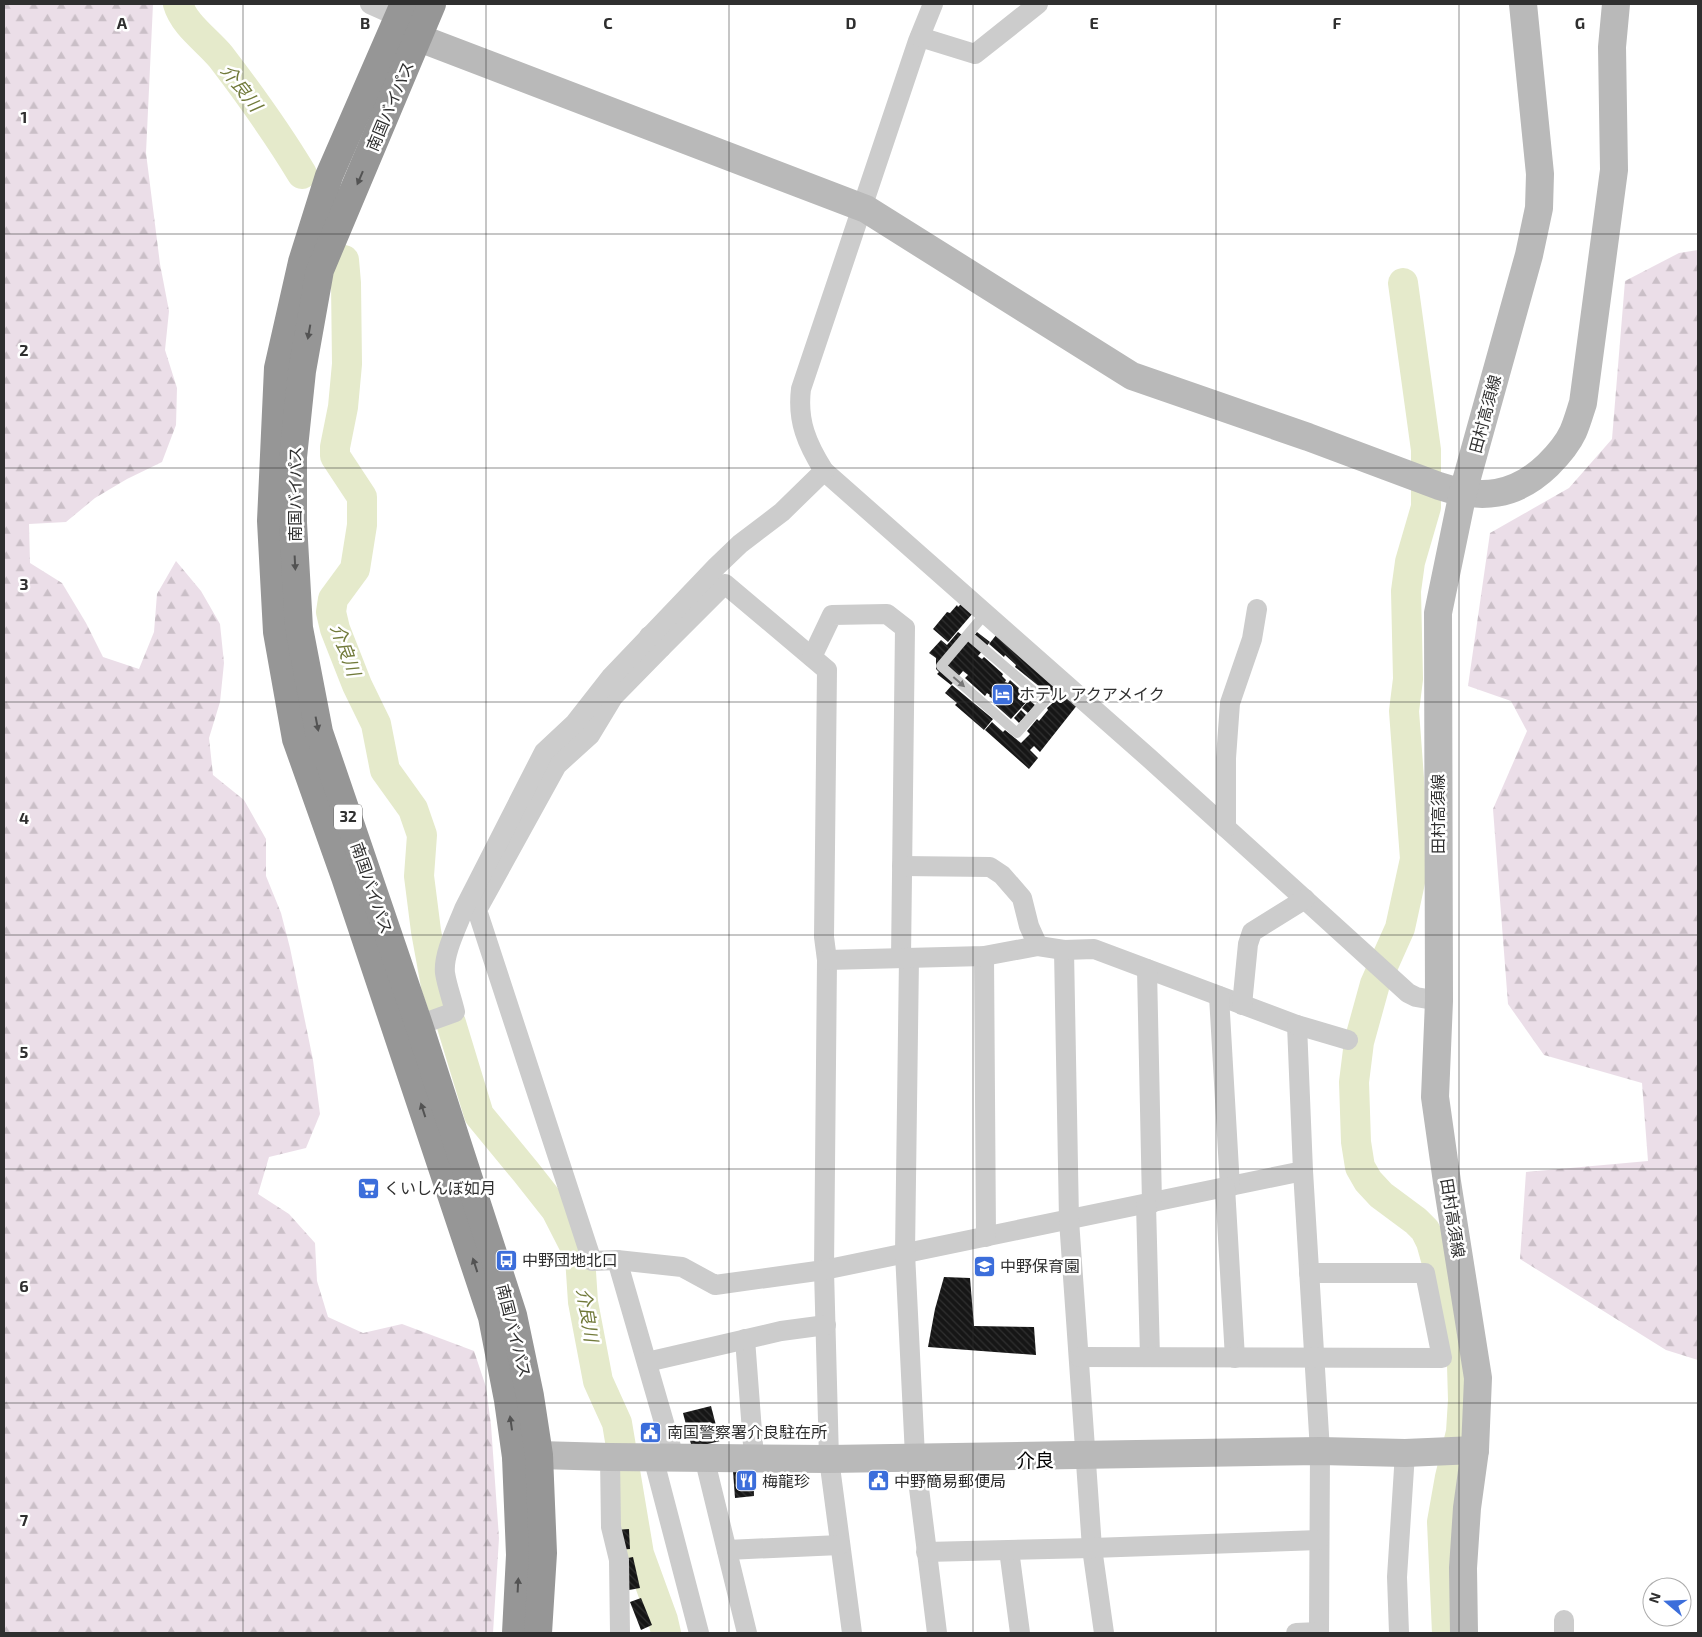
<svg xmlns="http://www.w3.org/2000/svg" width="1702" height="1637" viewBox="0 0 1702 1637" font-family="'Exo 2','Noto Sans JP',sans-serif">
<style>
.forest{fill:url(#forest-firs)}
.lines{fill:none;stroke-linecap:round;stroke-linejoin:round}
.river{stroke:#e5eacb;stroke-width:30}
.building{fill:url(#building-back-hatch)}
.lane{stroke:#ccc;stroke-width:10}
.street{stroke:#ccc;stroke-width:20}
.secondary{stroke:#b9b9b9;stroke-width:28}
.highway{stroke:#969696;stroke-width:28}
.oneway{fill:#535353}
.oneway2{fill:#767676}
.grid{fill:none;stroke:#2f2f2f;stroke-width:1;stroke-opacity:0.55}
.labels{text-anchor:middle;stroke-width:5;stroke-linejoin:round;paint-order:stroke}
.shield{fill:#fff;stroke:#6d6d6d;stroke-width:1}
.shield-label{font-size:15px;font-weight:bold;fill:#2f2f2f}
.street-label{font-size:16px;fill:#2f2f2f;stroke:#fff}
.poi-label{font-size:16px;fill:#2f2f2f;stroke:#fff;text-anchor:start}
.water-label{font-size:18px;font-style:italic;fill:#717a3a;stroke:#fff}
.quarter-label{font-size:19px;fill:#000;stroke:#fff}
.grid-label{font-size:16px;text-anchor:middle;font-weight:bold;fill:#2f2f2f;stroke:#fff;stroke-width:5;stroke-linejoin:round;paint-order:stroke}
</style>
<defs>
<pattern id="forest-firs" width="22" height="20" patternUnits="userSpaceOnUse" patternTransform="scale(1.25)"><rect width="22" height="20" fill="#ebdee8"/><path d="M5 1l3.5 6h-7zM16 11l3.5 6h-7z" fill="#cabfc7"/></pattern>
<pattern id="building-back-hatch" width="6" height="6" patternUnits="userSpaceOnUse" patternTransform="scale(1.25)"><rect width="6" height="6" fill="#161616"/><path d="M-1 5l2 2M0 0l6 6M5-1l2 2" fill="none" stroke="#303030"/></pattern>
</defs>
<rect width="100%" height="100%" fill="#fff"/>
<!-- forest -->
<g class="forest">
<polygon points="4,4 153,4 146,153 160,264 169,311 165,350 177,388 176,425 162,462 127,479 95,498 66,522 29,524 30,563 62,583 86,623 103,657 139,669 154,632 157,594 176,561 201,591 220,624 224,663 220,702 209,738 213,775 244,800 266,839 266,876 281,913 290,948 313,1060 320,1114 306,1148 269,1157 258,1194 289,1214 315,1243 317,1281 328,1317 363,1333 402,1324 474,1351 486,1387 491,1425 499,1538 493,1633 4,1633"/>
<polygon points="1698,250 1698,1360 1666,1350 1520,1259 1526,1172 1648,1161 1642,1083 1544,1055 1508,1004 1493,809 1527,731 1511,701 1468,686 1490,533 1569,488 1612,439 1625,281 1679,253"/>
</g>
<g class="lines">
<!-- river -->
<g class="river">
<path d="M178 4C184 25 207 40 221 57 250 95 278 134 302 174"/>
<polyline points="344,260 346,283 347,364 343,407 335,447 335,456 362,497 362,525 355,569 333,599 331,612 335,629 357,685 376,724 385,770 413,809 422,835 419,876 426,931 436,986 444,1009"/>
<polyline points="1403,283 1426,450 1426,507 1410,562 1406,591 1408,679 1404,711 1415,859 1400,928 1375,984 1359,1042 1354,1082 1356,1142 1360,1167 1368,1181 1381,1195 1416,1221 1425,1230 1431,1242 1449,1306 1462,1365 1463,1400 1461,1432 1450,1477 1442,1522 1447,1633"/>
<polyline points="451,1023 479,1115 526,1172 556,1210 580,1257 583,1302 598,1381 617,1423 639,1554 663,1620 666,1633"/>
</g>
</g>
<!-- building -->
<g class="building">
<polygon points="962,603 973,613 948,642 933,629 947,612 950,613 957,605 958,607"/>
<polygon points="958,632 970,641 977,632 990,642 978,656 982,659 984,657 1003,674 1002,676 1006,680 1005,682 1008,683 1010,680 1030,698 1011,719 992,702 994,700 989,696 990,695 987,693 985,696 965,678 968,675 963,671 951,685 937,674 939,672 936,669 936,658 929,653 941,640 947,645"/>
<polygon points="997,634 1078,704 1040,752 1034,746 1030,750 1038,758 1029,769 985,730 992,722 1003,732 1005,730 1021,743 1030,734 1027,731 1037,719 1039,721 1048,710 1047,708 1056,700 1015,667 1016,665 1005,655 1004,657 989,644"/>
<polygon points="952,685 993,719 984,730 955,705 957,703 945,693"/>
<polygon points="1029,700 1035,705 1028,713 1022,708"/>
<polygon points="1021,710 1026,715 1019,723 1014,718"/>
<polygon points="944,1277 970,1278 974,1326 1034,1327 1036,1355 928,1347 935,1309"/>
<polygon points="711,1406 720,1441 692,1448 683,1413"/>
<polygon points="753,1470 754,1496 735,1498 733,1471"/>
<polygon points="629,1529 630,1549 616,1550 615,1530"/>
<polygon points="633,1557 640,1588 624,1591 618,1560"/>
<polygon points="641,1598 652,1625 641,1630 630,1602"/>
</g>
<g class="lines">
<!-- lane -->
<polyline class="lane" points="968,635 1045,701 1017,733 941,666 985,614"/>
<!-- street -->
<g class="street">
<polyline points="370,4 399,17"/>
<path d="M933 4 918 41 801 389C797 421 807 444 824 471L1149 758 1408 993 1416 997 1439 1001"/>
<polyline points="920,37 975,54 1038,4"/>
<polyline points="649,636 661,648 725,584 827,670 824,937 827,960 824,1270 829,1459 852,1633"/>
<polyline points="661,648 613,697 590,735 557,765 477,910 592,1261 617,1260 682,1267 715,1285 824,1270 1303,1171"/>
<polyline points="812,657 832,615 887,614 905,628 901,958"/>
<polyline points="1226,828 1226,758 1230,703 1252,639 1257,609"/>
<polyline points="902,866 990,867 1002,875 1022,898 1029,926 1038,946"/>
<polyline points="1064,950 1069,1220 1092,1548 1104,1633"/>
<polyline points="984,956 986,1237"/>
<polyline points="909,958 905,1253 915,1456 937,1633"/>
<polyline points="827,960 984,956 1038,946 1064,950 1094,949 1297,1025 1303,1171 1320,1451 1319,1633"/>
<polyline points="1147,969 1152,1203"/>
<polyline points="1219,996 1230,1187"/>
<polyline points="1242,1005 1248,944 1252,932 1305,899"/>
<path d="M419 1025 455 1012C452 999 447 986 445 973 443 954 457 927 464 909L544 752 575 723 611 677 717 566 740 544 782 512 824 471"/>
<polyline points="1297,1025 1348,1040"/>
<polyline points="1225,1187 1235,1358"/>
<polyline points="1146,1204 1150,1357"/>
<polyline points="617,1260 674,1457"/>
<polyline points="745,1339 754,1458"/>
<polyline points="1079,1357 1442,1358 1425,1273 1309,1273"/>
<polyline points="647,1362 781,1331 826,1325"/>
<polyline points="610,1457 611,1527 619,1560 620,1633"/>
<polyline points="653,1457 699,1633"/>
<polyline points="704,1457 747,1633"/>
<polyline points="727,1550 840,1545"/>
<polyline points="1009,1550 1020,1633"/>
<polyline points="926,1552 1092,1548 1319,1540"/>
<polyline points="1296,1633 1319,1632"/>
<polyline points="1399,1633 1397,1577 1405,1453"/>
<polyline points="1564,1633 1564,1620"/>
</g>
<!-- secondary -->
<g class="secondary">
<path d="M402 21 419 38 866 209 1132 376 1308 437 1439 486C1481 500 1515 497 1548 465 1558 455 1567 445 1573 432 1577 423 1580 412 1583 403L1614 170 1612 47 1616 4"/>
<polyline points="516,1457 539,1455 610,1457 829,1459 1320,1451 1405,1453 1475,1450"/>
<polyline points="1464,1633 1463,1568 1467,1508 1475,1450 1478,1378 1447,1182 1435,1097 1439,1001 1438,613 1463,492 1529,255 1539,208 1540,174 1523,4"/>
</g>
<!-- highway -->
<g class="highway">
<polyline points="404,4 329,176 302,262 278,368 271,521 277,632 296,739 345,877 492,1317 508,1400 516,1457 520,1555 516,1633"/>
<polyline points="432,4 320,270 302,371 293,457 293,523 299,628 319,732 419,1025 513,1315 530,1396 539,1455 543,1553 538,1633"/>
</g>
</g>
<!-- one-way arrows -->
<defs><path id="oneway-solid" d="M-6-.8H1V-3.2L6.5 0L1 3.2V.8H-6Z" transform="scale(1.25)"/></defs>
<g class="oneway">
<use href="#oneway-solid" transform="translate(360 178) rotate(113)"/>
<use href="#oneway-solid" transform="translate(309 332) rotate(100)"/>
<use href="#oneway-solid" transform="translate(295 563) rotate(87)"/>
<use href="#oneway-solid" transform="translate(317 724) rotate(79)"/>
<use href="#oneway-solid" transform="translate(423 1110) rotate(-108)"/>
<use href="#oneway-solid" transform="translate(475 1265) rotate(-108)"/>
<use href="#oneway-solid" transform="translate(511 1423) rotate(-98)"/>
<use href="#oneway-solid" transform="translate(518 1585) rotate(-87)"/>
</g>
<use class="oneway2" href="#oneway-solid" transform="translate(959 682) rotate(41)"/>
<!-- grid -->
<path class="grid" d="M243 4V1633M486 4V1633M729 4V1633M973 4V1633M1216 4V1633M1459 4V1633M4 234H1698M4 468H1698M4 702H1698M4 935H1698M4 1169H1698M4 1403H1698"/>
<!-- icons -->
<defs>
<symbol id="hotel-square" viewBox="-11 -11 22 22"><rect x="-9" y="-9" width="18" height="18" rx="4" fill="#3c6edb" stroke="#fff"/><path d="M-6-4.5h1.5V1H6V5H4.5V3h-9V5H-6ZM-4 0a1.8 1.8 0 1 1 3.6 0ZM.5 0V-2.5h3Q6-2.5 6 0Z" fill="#fff"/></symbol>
<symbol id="supermarket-square" viewBox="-11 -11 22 22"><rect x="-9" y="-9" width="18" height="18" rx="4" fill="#3c6edb" stroke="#fff"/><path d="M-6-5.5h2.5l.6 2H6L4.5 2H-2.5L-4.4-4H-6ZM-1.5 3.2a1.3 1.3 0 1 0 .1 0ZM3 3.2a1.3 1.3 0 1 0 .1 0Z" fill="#fff"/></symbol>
<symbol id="bus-square" viewBox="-11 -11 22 22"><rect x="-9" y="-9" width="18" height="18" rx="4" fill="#3c6edb" stroke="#fff"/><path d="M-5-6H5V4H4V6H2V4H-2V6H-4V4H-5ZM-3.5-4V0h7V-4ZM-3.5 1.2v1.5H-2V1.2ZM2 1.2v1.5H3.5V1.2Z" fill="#fff"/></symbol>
<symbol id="school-square" viewBox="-11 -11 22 22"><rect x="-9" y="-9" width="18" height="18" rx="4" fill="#3c6edb" stroke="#fff"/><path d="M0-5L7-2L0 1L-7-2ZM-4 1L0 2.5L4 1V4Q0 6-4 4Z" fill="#fff"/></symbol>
<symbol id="civic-square" viewBox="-11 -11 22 22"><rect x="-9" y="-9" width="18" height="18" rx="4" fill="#3c6edb" stroke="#fff"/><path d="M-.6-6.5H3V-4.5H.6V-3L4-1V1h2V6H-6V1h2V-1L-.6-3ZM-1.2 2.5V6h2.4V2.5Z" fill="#fff"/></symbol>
<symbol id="restaurant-square" viewBox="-11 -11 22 22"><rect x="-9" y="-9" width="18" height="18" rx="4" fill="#3c6edb" stroke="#fff"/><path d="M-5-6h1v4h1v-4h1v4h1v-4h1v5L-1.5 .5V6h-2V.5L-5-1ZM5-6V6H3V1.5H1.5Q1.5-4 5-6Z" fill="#fff"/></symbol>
</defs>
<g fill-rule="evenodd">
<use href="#hotel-square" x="990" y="682" width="25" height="25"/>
<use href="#supermarket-square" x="356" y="1176" width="25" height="25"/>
<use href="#bus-square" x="494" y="1248" width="25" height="25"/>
<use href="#school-square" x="972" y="1254" width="25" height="25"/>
<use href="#civic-square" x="638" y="1420" width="25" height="25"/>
<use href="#restaurant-square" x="734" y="1468" width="25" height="25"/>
<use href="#civic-square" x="866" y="1468" width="25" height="25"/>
</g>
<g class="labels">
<!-- shield labels -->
<rect class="shield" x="334" y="804.5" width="28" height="25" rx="4"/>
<g class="shield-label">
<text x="348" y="822">32</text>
</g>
<!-- street labels -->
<g class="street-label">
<text transform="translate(390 106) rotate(-67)" y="6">南国バイパス</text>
<text transform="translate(1485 414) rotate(-75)" y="6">田村高須線</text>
<text transform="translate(295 494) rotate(-90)" y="6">南国バイパス</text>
<text transform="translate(1438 814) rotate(-90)" y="6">田村高須線</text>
<text transform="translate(372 888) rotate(71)" y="6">南国バイパス</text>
<text transform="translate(1453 1218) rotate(81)" y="6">田村高須線</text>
<text transform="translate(514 1331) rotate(76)" y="6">南国バイパス</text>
</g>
<!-- poi labels -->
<g class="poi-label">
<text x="1019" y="700">ホテル アクアメイク</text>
<text x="384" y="1194">くいしんぼ如月</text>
<text x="522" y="1266">中野団地北口</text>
<text x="1000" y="1272">中野保育園</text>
<text x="667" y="1438">南国警察署介良駐在所</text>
<text x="762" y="1487">梅龍珍</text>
<text x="894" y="1487">中野簡易郵便局</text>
</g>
<!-- water labels -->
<g class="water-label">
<text transform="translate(241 88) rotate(52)" y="6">介良川</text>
<text transform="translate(345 650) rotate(70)" y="6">介良川</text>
<text transform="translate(587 1315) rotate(81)" y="6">介良川</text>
</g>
<!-- quarter labels -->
<g class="quarter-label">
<text x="1035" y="1467">介良</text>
</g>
</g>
<g class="grid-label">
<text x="122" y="29">A</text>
<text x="365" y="29">B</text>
<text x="608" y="29">C</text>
<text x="851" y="29">D</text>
<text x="1094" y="29">E</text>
<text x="1337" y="29">F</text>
<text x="1580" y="29">G</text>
<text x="24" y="123">1</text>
<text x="24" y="356">2</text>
<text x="24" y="590">3</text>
<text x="24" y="824">4</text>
<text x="24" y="1058">5</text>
<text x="24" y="1292">6</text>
<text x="24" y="1526">7</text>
</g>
<!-- border -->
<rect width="1702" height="1637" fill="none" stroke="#2f2f2f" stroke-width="10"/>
<!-- north arrow -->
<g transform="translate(1667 1602) rotate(289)"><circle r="24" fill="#ffffff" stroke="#acacac"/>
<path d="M0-4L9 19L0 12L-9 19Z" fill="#3c6edb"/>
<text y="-8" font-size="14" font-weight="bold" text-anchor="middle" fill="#2f2f2f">N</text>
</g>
</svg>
